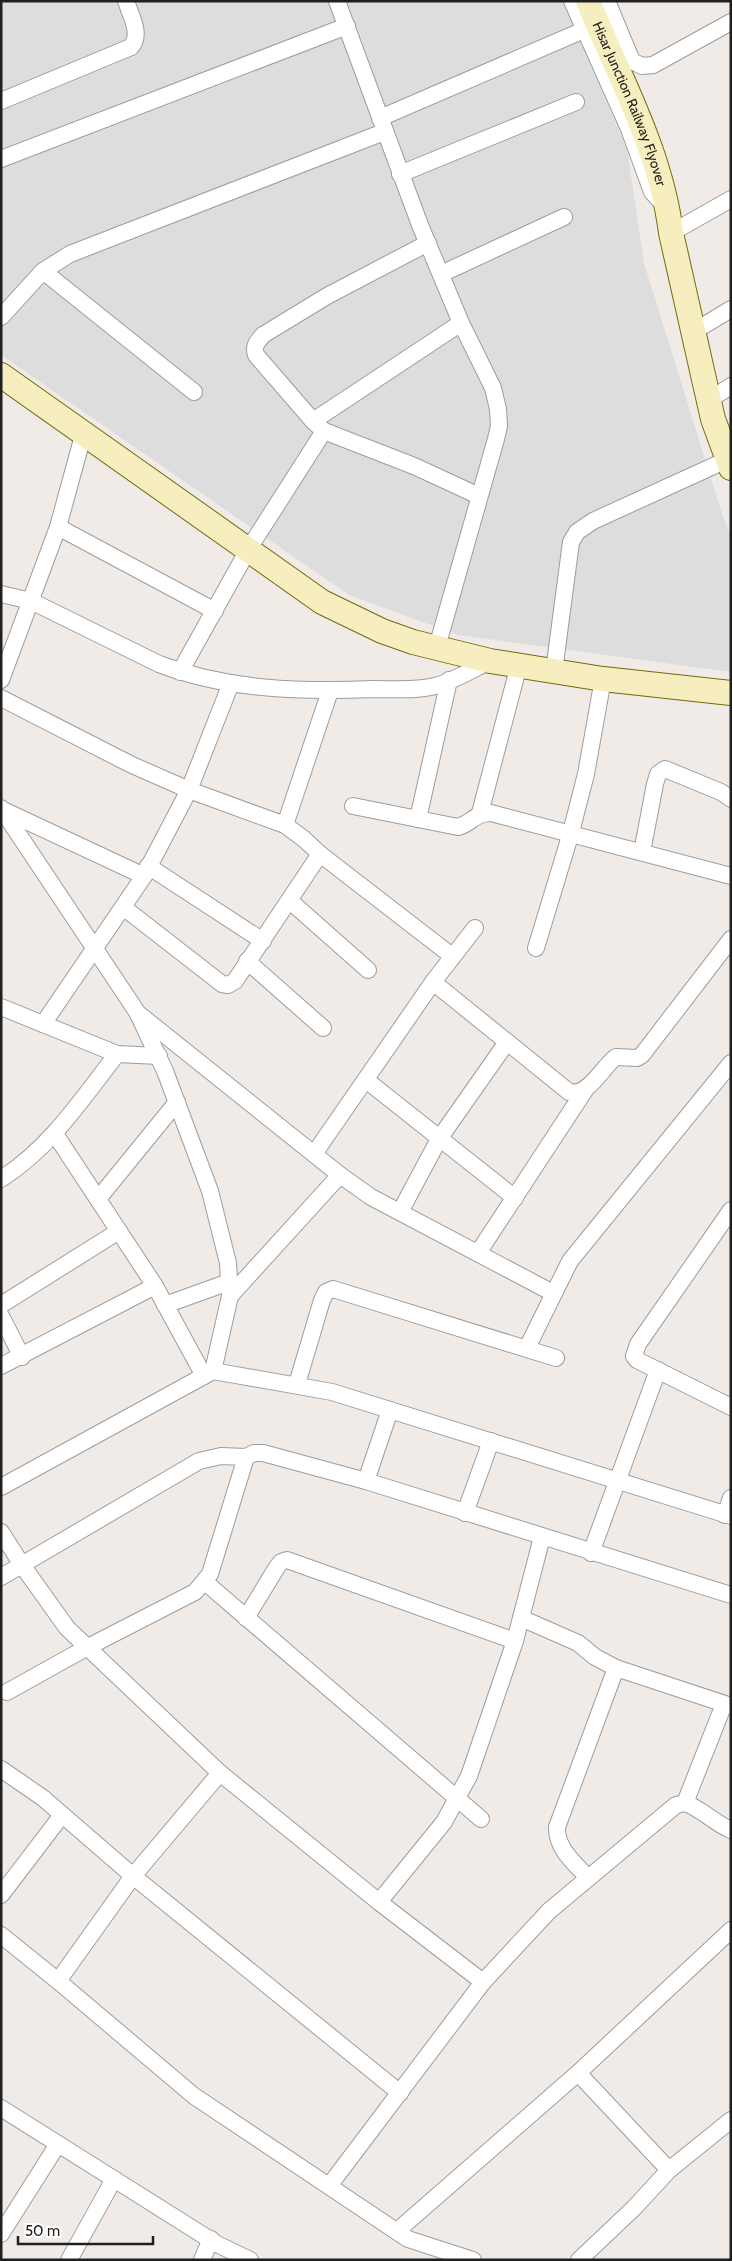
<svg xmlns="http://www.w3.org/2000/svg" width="732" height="2261" viewBox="0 0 732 2261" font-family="Cabin,sans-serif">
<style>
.residential{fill:#dedddd}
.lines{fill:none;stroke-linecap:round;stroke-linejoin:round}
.street-casing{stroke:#9d9d9d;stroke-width:18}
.secondary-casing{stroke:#736a0b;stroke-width:26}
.street{stroke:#fff;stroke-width:16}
.secondary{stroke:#f6eebf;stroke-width:24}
.labels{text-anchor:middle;stroke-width:4.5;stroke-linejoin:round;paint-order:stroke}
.street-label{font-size:14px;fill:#202020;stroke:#fff}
</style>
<rect width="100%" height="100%" fill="#f0ebe7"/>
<!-- residential -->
<polygon class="residential" points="1,1 562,1 627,149 644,263 723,517 731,535 731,672 458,635 349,595 1,355"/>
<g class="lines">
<defs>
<g id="street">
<polyline points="337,1 420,225 461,323 493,388 498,409 499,426 496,439 437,647"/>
<polyline points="572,1 629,129 652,192 661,202"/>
<polyline points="607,1 632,61 642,66 653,65 731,22"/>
<path d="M1 101 131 47C142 35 131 16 126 1"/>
<polyline points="380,118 584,30"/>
<polyline points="1,159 347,26"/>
<polyline points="400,174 576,102"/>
<polyline points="671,233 731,199"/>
<path d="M428 243 327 296 263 335C257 342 253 346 256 355L313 421 324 431 414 466 479 496"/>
<polyline points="43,271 194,392"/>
<polyline points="441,274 564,217"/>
<polyline points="1,317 43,271 70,254 384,132"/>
<polyline points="693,332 731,309"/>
<polyline points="709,400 731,386"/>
<polyline points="313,421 461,323"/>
<polyline points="58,527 215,611"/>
<path d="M1 594 31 601 159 664C227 690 301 692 374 689 393 689 416 691 435 686 454 681 473 669 490 661"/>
<polyline points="554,671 571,542 577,532 593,521 731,458"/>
<polyline points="180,672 248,550 324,431"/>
<polyline points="1,680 58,527 84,432"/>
<polyline points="1,698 132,765 189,790 285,825 304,839 320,854 452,956"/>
<path d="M353 806 458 827C473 823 472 814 491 813L731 876"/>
<polyline points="1,808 137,1012 165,1071 210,1191 228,1263 230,1296 213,1371"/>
<polyline points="3,810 144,876"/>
<polyline points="480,813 519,665"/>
<polyline points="418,819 449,680"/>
<polyline points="285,825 330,691"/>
<polyline points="642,852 655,784 658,774 665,769 721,792 731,799"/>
<polyline points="148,866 263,941"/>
<polyline points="290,901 368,970"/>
<polyline points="123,907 222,984 228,985 235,981 320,854"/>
<polyline points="536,948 570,836 586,774 603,679"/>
<polyline points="247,961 323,1028"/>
<path d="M433 982 569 1092C589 1097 602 1067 616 1057L637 1058 642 1055 731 939"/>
<polyline points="1,1007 117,1054"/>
<polyline points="140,1015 340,1175 371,1197 553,1293"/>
<polyline points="43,1024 144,876 189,790 231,683"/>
<polyline points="366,1080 515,1198"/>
<polyline points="55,1134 155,1286 204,1376"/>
<polyline points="314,1154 433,982 475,928"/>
<path d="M1 1179C50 1148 82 1099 117 1054L159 1056"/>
<polyline points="98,1199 177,1102"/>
<polyline points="731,1210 638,1344 634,1356 637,1360 731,1407"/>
<polyline points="400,1212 439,1139 507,1042"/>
<polyline points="478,1253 587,1087"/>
<polyline points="230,1296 340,1175"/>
<polyline points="1,1305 119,1231"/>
<polyline points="165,1305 229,1282"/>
<polyline points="1,1316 22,1357"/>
<polyline points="527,1348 570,1261 731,1063"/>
<polyline points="1,1366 155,1286"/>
<polyline points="297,1384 322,1300 326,1292 333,1289 556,1358"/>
<polyline points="366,1481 390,1410"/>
<polyline points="1,1487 213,1371 332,1392 731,1516"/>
<polyline points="465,1513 491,1441"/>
<polyline points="725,1515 731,1498"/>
<polyline points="1,1532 22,1565 67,1628 220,1773 379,1902 483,1982"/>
<polyline points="591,1553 658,1370"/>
<polyline points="1,1577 199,1461 221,1456 246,1457"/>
<polyline points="205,1582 481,1819"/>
<polyline points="246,1618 277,1567 281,1562 287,1560 515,1641"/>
<polyline points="521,1618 578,1643 595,1657 616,1668 731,1706"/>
<polyline points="7,1692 86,1648 195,1592 210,1574 246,1457 254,1453 263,1453 366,1481 731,1595"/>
<polyline points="1,1769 43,1798 133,1876 400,2093"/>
<polyline points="685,1803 724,1704"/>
<path d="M588 1878C575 1863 556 1849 557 1827L616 1668"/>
<polyline points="1,1895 62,1815"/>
<polyline points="379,1902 444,1822 469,1776 515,1641 542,1537"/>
<polyline points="1,1935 58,1981 194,2096 408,2239 473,2260"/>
<polyline points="58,1981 133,1876 220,1773"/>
<polyline points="578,2073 669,2170"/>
<polyline points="1,2108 217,2244 250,2260"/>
<path d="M329 2186 483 1982 549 1911 676 1805 685 1803C702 1809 714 1823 731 1830"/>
<polyline points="397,2231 578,2073 731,1930"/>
<polyline points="1,2234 58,2144"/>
<polyline points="69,2260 114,2179"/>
<polyline points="202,2260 211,2239"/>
<polyline points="579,2260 634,2208 669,2170 731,2120"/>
</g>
<g id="secondary">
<path id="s1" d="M588 1C619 77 661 151 671 233L713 419 731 468"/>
<polyline points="1,375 322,602 382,631 413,642 490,661 603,679 731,693"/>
</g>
</defs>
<!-- street casing -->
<use href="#street" class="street-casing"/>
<!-- secondary casing -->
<use href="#secondary" class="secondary-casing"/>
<!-- street -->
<use href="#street" class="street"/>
<!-- secondary -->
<use href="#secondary" class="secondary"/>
</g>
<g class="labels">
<!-- street labels -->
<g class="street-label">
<text dy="5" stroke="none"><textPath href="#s1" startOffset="111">Hisar Junction Railway Flyover</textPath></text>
</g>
</g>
<!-- border -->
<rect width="732" height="2261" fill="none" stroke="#202020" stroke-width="5"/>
<!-- scale -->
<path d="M18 2236v8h135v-8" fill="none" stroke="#202020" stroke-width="2.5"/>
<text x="25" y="2236" font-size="15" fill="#202020" stroke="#ffffff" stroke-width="4" paint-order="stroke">50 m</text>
</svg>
